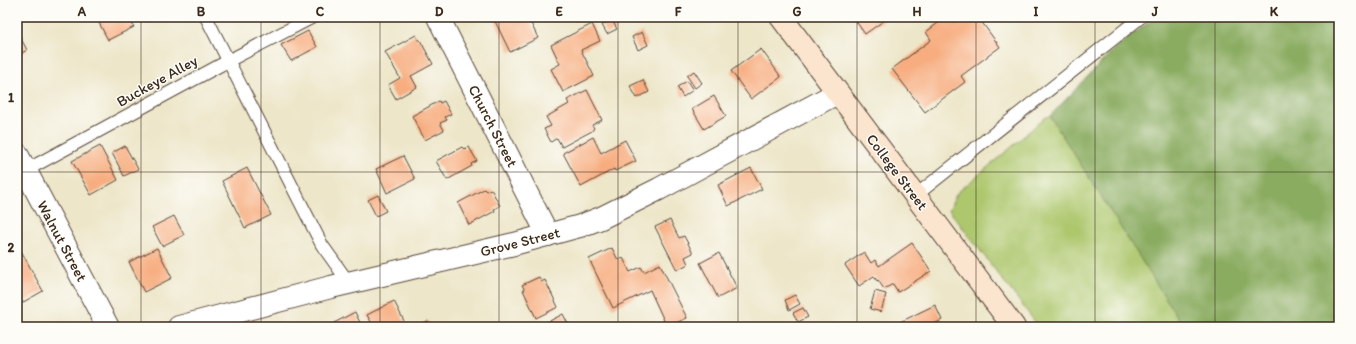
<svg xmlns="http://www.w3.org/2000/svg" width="1356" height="344" viewBox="0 0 1356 344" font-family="Itim,sans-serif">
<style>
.green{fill:#adc76d;stroke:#747846}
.forest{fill:#8aac60;stroke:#626b3f}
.building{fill:#f7ad80}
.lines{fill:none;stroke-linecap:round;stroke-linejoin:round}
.service-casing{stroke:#564638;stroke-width:14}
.minor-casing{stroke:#564638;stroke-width:24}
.secondary-casing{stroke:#564638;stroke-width:24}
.service{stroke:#fff;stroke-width:12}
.minor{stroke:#fff;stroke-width:22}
.secondary{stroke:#fce5cf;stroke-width:22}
.grid{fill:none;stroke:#3b2a1e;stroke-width:1;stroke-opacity:0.55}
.labels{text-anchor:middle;stroke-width:3;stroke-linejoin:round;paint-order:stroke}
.street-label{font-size:15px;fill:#3b2a1e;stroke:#fdfcf7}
.neatline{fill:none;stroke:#3b2a1e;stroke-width:1.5}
.grid-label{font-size:13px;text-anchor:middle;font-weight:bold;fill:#3b2a1e}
</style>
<rect width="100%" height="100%" fill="#fdfcf7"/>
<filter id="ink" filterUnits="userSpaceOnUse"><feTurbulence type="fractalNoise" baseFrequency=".025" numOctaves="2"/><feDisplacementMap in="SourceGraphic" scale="8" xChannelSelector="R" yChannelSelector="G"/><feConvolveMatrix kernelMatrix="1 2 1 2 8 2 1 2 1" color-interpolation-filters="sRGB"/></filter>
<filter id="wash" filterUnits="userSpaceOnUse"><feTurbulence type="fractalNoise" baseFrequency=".012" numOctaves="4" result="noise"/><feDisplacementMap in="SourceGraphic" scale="16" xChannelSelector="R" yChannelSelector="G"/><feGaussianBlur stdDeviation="0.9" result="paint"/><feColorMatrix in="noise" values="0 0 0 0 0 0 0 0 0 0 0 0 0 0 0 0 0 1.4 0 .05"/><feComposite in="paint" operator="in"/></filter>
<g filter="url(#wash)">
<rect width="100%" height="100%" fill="#ede6c9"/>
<!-- green -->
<polygon class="green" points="1050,116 1184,327 1039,327 949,210 957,193 1014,145 1044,118"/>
<!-- forest -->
<polygon class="forest" points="1156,17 1339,17 1339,327 1184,327 1050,116 1116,47"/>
<g id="blocks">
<!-- building -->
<g class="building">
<polygon points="96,17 129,17 134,27 108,40"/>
<polygon points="493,17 528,17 538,38 510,52"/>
<polygon points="574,17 585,17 576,22"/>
<polygon points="691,17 701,17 693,21"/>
<polygon points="853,17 889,17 865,34"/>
<polygon points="946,17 978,17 1000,47 961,76 965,82 925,112 892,69 931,40 926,32"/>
<polygon points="612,20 617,29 607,34 602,25"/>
<polygon points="592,24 600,41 581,50 594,76 563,92 551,69 560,64 551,45"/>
<polygon points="17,31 27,50 17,56"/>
<polygon points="308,31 317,47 291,61 281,45"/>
<polygon points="642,32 648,45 638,50 632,37"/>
<polygon points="416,35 418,40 420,40 433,64 411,76 417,87 396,99 388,85 400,78 385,52"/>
<polygon points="761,49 781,77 751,99 731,71"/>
<polygon points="694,71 702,83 695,88 687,76"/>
<polygon points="643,80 649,92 637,98 630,86"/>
<polygon points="687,81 693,90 683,97 677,87"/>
<polygon points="587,90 602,120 592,125 594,128 592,131 562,147 557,138 551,142 544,129 551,126 546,117 569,104 567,100"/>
<polygon points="714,96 726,116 704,129 692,109"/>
<polygon points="439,101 440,103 444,101 451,114 445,117 447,120 440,123 444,130 425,140 412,116"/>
<polygon points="593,137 601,153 625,140 636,161 615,171 614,169 581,187 563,153"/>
<polygon points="100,146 118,180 91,195 72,161"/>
<polygon points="125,146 138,169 124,176 112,153"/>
<polygon points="462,147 464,149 469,147 477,161 471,164 472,166 447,180 436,161"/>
<polygon points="403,156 415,179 387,193 376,169"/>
<polygon points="247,168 271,215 245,228 222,181"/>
<polygon points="751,168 762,189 728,206 718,185"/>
<polygon points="484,189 486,191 491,189 500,206 494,209 495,211 469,225 458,203"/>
<polygon points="378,195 386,211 376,216 368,200"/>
<polygon points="174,216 184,235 162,246 152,227"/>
<polygon points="670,220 679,238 684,236 693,253 685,257 688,264 677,270 655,227"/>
<polygon points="912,243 931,271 898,292 893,284 884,289 878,280 877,281 874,276 859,286 845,265 864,252 871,263 875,260 879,266"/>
<polygon points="19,247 43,291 18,305 17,248"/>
<polygon points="157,248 172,278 144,292 129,262"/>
<polygon points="612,248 618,260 623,258 630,272 641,267 644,272 660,264 687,318 667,327 650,290 613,308 589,259"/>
<polygon points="719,253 737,288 718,298 700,263"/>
<polygon points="539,277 541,282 545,280 558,307 536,318 523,290 525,290 522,285"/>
<polygon points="875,291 886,294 881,312 870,309"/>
<polygon points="795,295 800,304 789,310 785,300"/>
<polygon points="394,301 407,327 374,327 367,315"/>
<polygon points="935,305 942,320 928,327 897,327 896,324"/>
<polygon points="803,308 808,317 798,322 793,313"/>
<polygon points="355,312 362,327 336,327 334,323"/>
<polygon points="563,314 569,326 548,327 546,323"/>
<polygon points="428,321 431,327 414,327"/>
</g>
</g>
</g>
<g filter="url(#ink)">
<use href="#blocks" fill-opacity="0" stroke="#564638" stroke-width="1"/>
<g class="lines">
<defs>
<g id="service">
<polyline points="206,17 322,245 349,283"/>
<polyline points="21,173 228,61 313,17"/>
<polyline points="915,196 1141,17"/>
</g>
<g id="minor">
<polyline points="438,17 548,235"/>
<polyline points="17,154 108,327"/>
<polyline points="179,327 331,287 514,244 580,226 601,218 659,189 837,93"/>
</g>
<polyline id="secondary" points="781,17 1014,327"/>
</defs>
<!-- service casing -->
<use href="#service" class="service-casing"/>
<!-- minor casing -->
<use href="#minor" class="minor-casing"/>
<!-- secondary casing -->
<use href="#secondary" class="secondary-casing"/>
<!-- service -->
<use href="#service" class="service"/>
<!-- minor -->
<use href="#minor" class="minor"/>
<!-- secondary -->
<use href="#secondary" class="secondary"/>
</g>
</g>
<!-- grid -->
<path class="grid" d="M141 17V327M261 17V327M380 17V327M499 17V327M618 17V327M738 17V327M857 17V327M976 17V327M1095 17V327M1215 17V327M17 172H1339"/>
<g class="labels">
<!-- street labels -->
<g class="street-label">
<text transform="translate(157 81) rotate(-29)" y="5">Buckeye Alley</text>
<text transform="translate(493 126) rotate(63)" y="5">Church Street</text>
<text transform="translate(897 172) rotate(53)" y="5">College Street</text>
<text transform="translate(62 241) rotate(62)" y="5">Walnut Street</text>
<text transform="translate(520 242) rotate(-14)" y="5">Grove Street</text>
</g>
</g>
<!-- margin -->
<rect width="1356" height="344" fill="none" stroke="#fdfcf7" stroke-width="44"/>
<rect x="22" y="22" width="1312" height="300" class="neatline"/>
<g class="grid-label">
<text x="82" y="16">A</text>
<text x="201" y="16">B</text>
<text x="320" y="16">C</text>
<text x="439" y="16">D</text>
<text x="559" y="16">E</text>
<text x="678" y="16">F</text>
<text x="797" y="16">G</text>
<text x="917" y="16">H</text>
<text x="1036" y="16">I</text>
<text x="1155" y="16">J</text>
<text x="1274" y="16">K</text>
<text x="11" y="102">1</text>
<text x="11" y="252">2</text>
</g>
</svg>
